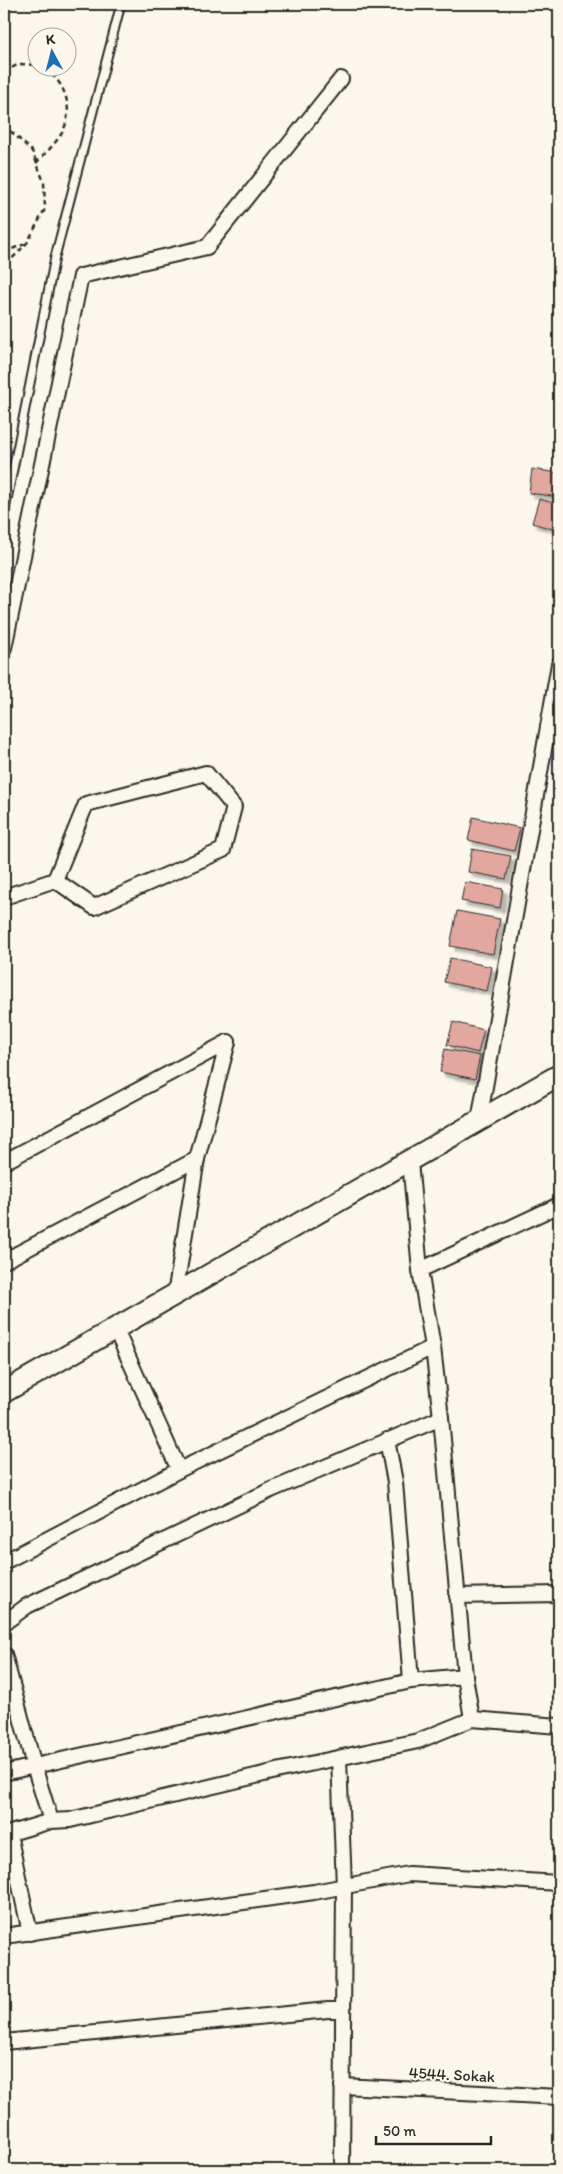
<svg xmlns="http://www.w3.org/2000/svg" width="563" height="2174" viewBox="0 0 563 2174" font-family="Itim,sans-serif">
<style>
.building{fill:#e2a8a0;stroke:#2b2b2b;filter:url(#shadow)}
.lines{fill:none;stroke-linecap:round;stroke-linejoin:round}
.service-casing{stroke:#2b2b2b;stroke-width:11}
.minor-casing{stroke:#2b2b2b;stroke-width:18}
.secondary-casing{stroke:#2b2b2b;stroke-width:24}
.path{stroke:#2b2b2b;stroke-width:2.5;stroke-dasharray:5 4;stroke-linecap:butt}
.service{stroke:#fbf7ec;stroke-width:7}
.minor{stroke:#fbf7ec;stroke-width:14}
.secondary{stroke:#fbf7ec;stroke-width:20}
.labels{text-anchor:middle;stroke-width:4.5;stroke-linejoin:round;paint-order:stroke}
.street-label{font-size:16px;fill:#2b2b2b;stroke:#fbf7ec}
</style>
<defs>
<filter id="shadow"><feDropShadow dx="4.5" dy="4.5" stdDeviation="1" flood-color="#0004"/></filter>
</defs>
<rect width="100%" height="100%" fill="#fbf7ec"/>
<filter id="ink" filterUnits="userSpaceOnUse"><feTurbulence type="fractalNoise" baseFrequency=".02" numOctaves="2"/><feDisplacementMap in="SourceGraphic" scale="10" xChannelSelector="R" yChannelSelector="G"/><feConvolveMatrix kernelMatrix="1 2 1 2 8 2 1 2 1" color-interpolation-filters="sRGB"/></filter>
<g filter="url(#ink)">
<!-- building -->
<g class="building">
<polygon points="532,469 559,473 559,497 529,493"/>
<polygon points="539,499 559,504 559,531 532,523"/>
<polygon points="473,817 520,828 514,851 468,840"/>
<polygon points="472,849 511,856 506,879 468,872"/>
<polygon points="465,882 503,889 500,908 461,901"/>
<polygon points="457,911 500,919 493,954 450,946"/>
<polygon points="450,958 492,967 487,991 444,982"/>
<polygon points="453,1022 484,1030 478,1053 447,1045"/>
<polygon points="445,1049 480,1056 475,1079 440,1072"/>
</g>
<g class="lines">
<defs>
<polyline id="service" points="4,515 55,257 121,4"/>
<g id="minor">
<polyline points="4,648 81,276 207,247 341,79"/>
<polygon points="206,773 234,807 223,850 94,907 55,880 86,804"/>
<polyline points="4,897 55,880"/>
<polyline points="479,1121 559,664"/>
<polyline points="410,1161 420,1270 433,1347 441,1418 465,1676 472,1719"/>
<polyline points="4,1162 228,1042"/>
<polyline points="4,1261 197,1159"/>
<polyline points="420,1270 559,1205"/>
<polyline points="175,1295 197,1159 228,1042"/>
<polyline points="115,1328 179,1470"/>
<polyline points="387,1440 395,1482 411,1681"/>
<polyline points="4,1562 179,1470 433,1347"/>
<polyline points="457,1596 559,1594"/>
<polyline points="4,1623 27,1606 271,1490 441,1418"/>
<polyline points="4,1654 34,1766 51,1821"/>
<polyline points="339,1758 344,1887 342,2170"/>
<polyline points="4,1773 411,1681 465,1676"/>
<polyline points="9,1834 30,1933"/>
<polyline points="4,1835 51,1821 70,1820 281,1770 418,1741 472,1719 559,1726"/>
<polyline points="4,1936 314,1892 409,1874 559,1883"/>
<polyline points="4,2042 328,2010 343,2010"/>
<polyline points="342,2086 559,2097"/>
</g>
<polyline id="secondary" points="4,1392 559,1075"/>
</defs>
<!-- service casing -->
<use href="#service" class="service-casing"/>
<!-- minor casing -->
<use href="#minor" class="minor-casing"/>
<!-- secondary casing -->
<use href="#secondary" class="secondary-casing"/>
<!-- path -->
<g class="path">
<polyline points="4,72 19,64 38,65"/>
<polyline points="4,125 32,151 44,182 45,209 27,243 4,267"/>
<path d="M36 163C44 155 53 146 60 136 76 112 66 81 43 68"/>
<polyline points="4,252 25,244"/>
</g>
<!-- service -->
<use href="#service" class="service"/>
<!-- minor -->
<use href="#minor" class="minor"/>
<!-- secondary -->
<use href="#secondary" class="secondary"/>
</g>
</g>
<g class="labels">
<!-- street labels -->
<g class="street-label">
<text transform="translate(452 2074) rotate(3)" y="6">4544. Sokak</text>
</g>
</g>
<!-- margin -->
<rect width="563" height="2174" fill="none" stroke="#fbf7ec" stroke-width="20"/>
<rect x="10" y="10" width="543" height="2154" fill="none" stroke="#2b2b2b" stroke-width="2" filter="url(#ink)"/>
<!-- north arrow -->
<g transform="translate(52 52) rotate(353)"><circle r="24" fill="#fbf7ec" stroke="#a8a59f"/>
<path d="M0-4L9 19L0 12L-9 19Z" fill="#1f6fb2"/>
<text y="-8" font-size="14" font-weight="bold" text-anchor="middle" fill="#2b2b2b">K</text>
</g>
<!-- scale -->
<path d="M376 2136v8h115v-8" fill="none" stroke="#2b2b2b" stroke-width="2.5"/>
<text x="383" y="2136" font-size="15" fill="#2b2b2b" stroke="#fbf7ec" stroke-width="4" paint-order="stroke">50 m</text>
</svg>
